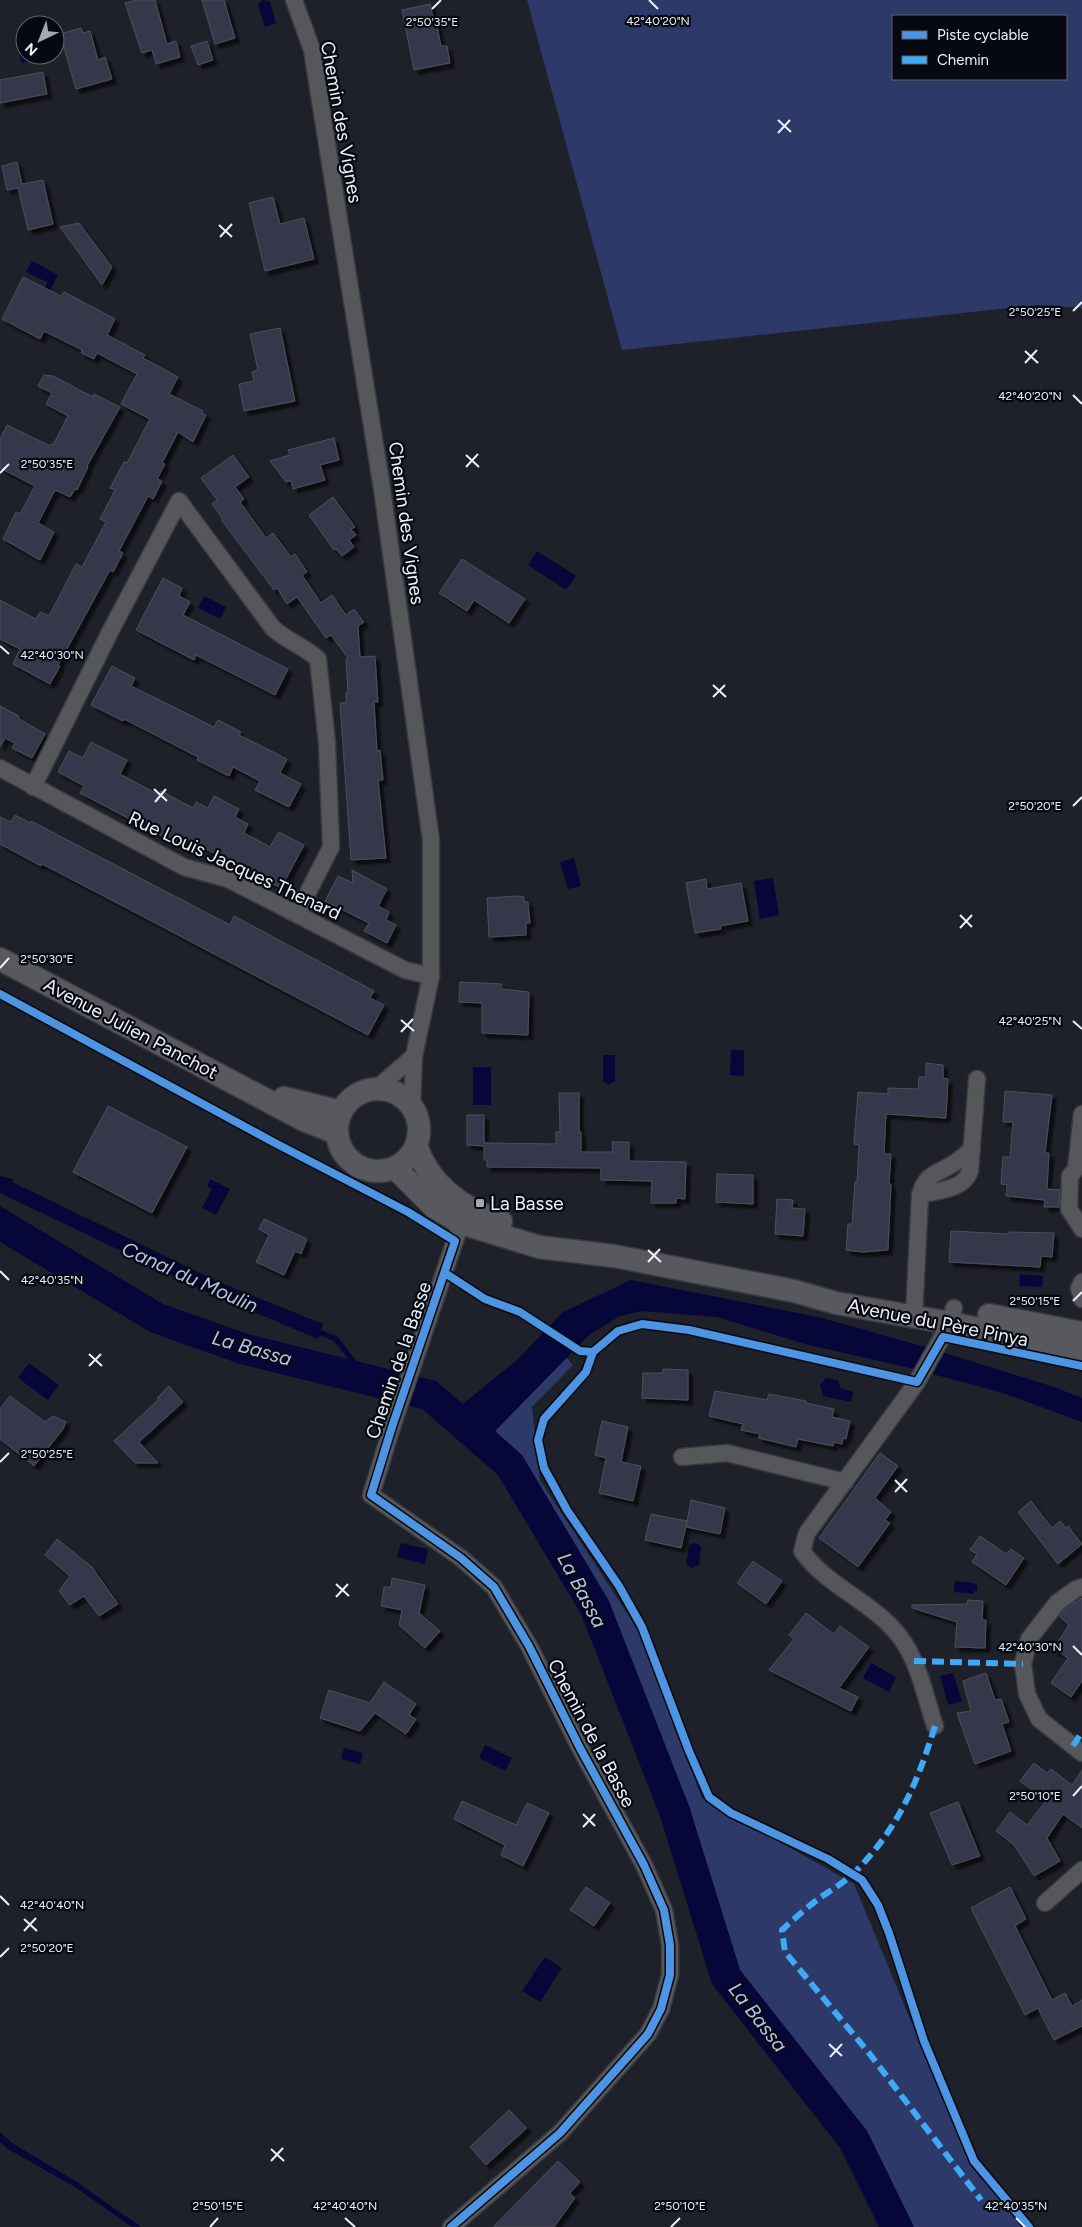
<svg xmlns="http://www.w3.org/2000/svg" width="1082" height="2227" viewBox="0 0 1082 2227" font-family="Figtree,sans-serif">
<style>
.green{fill:#2c3969;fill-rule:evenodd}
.water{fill:#070639}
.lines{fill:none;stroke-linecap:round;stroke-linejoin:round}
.stream{stroke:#070639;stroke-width:5.5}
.building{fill:#36394b;stroke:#4d4f57;filter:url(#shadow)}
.street-casing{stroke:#383b42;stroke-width:19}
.secondary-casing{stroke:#383b42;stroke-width:25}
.street{stroke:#55575a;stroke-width:16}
.secondary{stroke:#58595e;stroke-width:22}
.quiet{stroke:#3fa9f5;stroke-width:6;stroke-dasharray:12 6;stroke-linecap:butt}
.cycleway-casing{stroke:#070910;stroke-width:11}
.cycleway{stroke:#4d94e3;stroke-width:8}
.ticks{fill:none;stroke:#ecf0fc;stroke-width:2}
.poi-dot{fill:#a4a8b2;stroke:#070910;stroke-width:2}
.labels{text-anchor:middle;stroke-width:4.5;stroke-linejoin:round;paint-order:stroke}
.street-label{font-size:19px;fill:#ecf0fc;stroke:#070910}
.poi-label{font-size:19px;fill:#ecf0fc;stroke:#070910;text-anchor:start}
.water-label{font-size:20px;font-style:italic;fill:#b4c3ed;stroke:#070910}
.ticks-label{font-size:12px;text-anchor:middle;fill:#ecf0fc;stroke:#070910;stroke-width:4.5;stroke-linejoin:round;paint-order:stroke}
</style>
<defs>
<filter id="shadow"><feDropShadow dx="4.5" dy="4.5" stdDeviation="1" flood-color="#0009"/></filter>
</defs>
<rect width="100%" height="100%" fill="#1e212a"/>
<!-- green -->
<g class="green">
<path d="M527 0H1082V308L1037 305 622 350ZM893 16H1066V79H893Z"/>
<polygon points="566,1357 573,1365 532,1407 540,1480 638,1630 702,1798 854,1884 970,2164 1024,2227 914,2227 867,2131 740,1970 689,1806 495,1431"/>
</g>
<!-- water -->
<g class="water">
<polygon points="262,0 270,2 276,23 265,27 258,5"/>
<polygon points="25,38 25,55 32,55 33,60 22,63 16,41"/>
<polygon points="32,261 58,275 50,291 45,288 47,282 26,272"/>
<polygon points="537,551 576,576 566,590 528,565"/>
<polygon points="204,596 226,607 220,619 198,608"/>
<polygon points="574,858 581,886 568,889 560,862"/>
<polygon points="773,878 779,915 760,919 754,881"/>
<polygon points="731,1050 744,1050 744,1076 730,1075"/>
<polygon points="603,1055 615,1055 615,1081 609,1085 603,1081"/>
<rect x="473" y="1067" width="18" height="38"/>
<polygon points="0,1176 13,1179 12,1182 221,1283 323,1324 318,1339 209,1293 0,1193"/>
<polygon points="210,1179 230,1189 216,1215 202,1208 212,1189 207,1186"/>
<polygon points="0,1206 163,1304 248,1334 436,1381 463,1404 518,1359 563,1312 631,1280 818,1317 929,1348 1054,1387 1082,1398 1082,1422 1003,1393 914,1369 805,1344 717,1317 642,1311 620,1316 590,1334 495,1431 522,1455 609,1601 689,1806 740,1970 867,2131 914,2227 879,2227 840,2148 712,1984 660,1816 581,1614 498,1475 422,1409 240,1364 150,1332 0,1242"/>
<polygon points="1020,1274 1043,1276 1042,1287 1019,1286"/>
<polygon points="29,1363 59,1385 48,1400 18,1378"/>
<polygon points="826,1378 838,1380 841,1388 853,1392 851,1402 823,1396 820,1385"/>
<polygon points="401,1543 428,1549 425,1564 397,1557"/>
<polygon points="693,1543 698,1544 701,1547 699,1565 691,1568 686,1563 689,1546"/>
<polygon points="955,1581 974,1583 977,1585 977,1591 974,1591 974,1594 954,1592"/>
<polygon points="871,1663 896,1677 889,1692 863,1678"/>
<polygon points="953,1673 962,1701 948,1705 940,1676"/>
<polygon points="485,1745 512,1758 505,1771 479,1758"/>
<polygon points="344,1748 363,1753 360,1764 341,1759"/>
<polygon points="545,1957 562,1968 540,2002 522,1991"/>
<polygon points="0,2132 12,2143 77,2182 141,2227 132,2227 75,2187 8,2149 0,2142"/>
</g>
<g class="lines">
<!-- stream -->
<polyline class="stream" points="314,1330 336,1339 357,1366"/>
</g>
<!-- building -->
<g class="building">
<polygon points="136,0 155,0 167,44 176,41 180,57 156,64 152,50 142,53 125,3"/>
<polygon points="202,0 224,0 235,38 215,44"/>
<polygon points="430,4 433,17 435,16 441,46 447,46 450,63 414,70 402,10"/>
<polygon points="81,28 83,33 90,31 98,60 105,57 112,79 76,89 60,34"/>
<polygon points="207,41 213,60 198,65 191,46"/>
<polygon points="43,72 47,94 0,103 0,80"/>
<polygon points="17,162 22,184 43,180 53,224 28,230 18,188 7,190 2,166"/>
<polygon points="273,197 280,224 304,218 314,259 265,271 249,203"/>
<polygon points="79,223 112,267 102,285 60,227"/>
<polygon points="23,277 61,296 64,292 115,319 107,335 145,355 143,358 178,377 169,394 203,411 202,413 206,415 193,442 178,432 162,463 165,464 157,479 162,481 153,499 148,496 119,551 123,553 113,572 110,570 58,665 60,666 50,684 13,664 20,649 0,639 0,600 36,619 40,612 49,616 76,564 82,567 106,522 100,519 115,490 110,488 124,462 127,463 150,419 121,404 137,374 97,353 94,359 81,353 82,350 44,331 40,339 2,319"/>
<polygon points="280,328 295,401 244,411 239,384 254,381 252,372 258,370 250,334"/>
<polygon points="44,375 53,376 93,397 94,394 120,407 87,466 88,467 77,490 75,489 70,497 55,490 38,523 54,532 40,560 3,539 16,512 20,514 35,486 0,468 0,439 7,425 50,446 51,444 53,445 68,416 46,404 52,393 38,386"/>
<polygon points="334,438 339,460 320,465 325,480 293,489 291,481 286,482 270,461 290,455 288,450"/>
<polygon points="233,455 249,477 235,487 244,499 240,502 266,538 273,533 291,557 295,554 307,572 302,575 321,603 332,595 346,615 354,609 364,622 358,626 360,657 375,656 378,702 374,702 377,751 380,750 383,780 378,780 386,858 351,860 340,703 346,703 346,693 348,693 346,659 348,658 331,635 326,638 297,597 287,604 277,588 274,590 222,521 222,518 212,504 217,500 201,478"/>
<polygon points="333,497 355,527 351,529 356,535 349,540 354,547 342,556 336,549 334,550 309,515"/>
<polygon points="462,559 525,599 509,623 474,600 467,611 439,593"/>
<polygon points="163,578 182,588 179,596 190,602 183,615 288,669 275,695 196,655 194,660 136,630"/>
<polygon points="112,666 135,678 131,686 214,727 218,720 241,732 239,735 287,759 280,773 301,784 289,807 255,790 260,781 233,767 229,776 197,760 198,757 124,719 123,721 91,705"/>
<polygon points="0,706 19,716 18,718 45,734 32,758 12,748 15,743 5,738 0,747"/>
<polygon points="91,742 127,760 120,774 159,795 161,791 193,808 196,802 208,808 214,796 239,809 235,817 248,824 244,833 270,847 279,832 304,845 281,888 179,835 175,843 80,793 84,786 58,772 69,751 83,758"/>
<polygon points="15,815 30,823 31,821 230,925 234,916 374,991 370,998 384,1005 368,1035 121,905 42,864 41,866 0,844 0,817 11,822"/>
<polygon points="352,870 387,889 378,906 389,912 386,920 396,925 387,943 364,931 369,923 325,901 338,876 353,883"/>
<polygon points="706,879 707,889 741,883 748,921 720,926 721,929 695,933 686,883"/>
<polygon points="517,896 524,897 524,902 528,902 530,923 526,923 526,935 489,937 487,898"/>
<polygon points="460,982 502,984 501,989 529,992 528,1035 482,1033 482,1003 459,1002"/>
<polygon points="926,1063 943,1065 943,1078 948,1079 946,1118 886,1114 884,1154 891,1154 889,1184 891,1184 888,1250 863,1252 846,1250 848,1224 852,1224 855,1182 857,1182 859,1145 854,1144 858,1092 888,1094 888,1088 918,1089 919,1077 926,1077"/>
<polygon points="1005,1091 1052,1095 1045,1153 1049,1153 1047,1189 1060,1190 1059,1207 1044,1207 1045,1200 1006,1196 1007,1185 1001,1184 1003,1157 1010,1157 1013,1122 1003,1122"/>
<polygon points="559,1093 579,1093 579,1132 581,1132 581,1152 613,1152 612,1142 629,1142 629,1161 686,1162 685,1199 676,1198 676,1203 651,1203 652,1181 601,1180 601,1168 487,1167 487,1160 484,1160 484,1146 467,1145 467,1115 484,1115 484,1143 556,1144 556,1132 560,1132"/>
<polygon points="108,1106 187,1147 152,1213 73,1172"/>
<polygon points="717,1174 753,1175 753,1204 716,1202"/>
<polygon points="777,1199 793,1200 792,1208 805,1209 803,1236 775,1234"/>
<polygon points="264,1219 307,1239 301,1254 295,1251 284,1275 256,1262 269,1235 259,1229"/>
<polygon points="951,1231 1009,1234 1009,1232 1054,1233 1052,1257 1041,1256 1040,1267 949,1262"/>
<polygon points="663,1369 688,1370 688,1400 642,1398 643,1373 663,1373"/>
<polygon points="169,1386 183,1402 139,1442 158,1463 135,1463 114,1441 159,1399 157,1398"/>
<polygon points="715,1391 767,1400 769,1394 806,1401 806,1403 834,1409 832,1417 850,1421 846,1439 843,1438 842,1444 834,1442 833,1446 798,1439 796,1447 758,1438 760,1434 741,1430 743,1424 709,1416"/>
<polygon points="10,1396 45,1422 53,1416 66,1422 63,1429 34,1466 0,1439 0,1409"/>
<polygon points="602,1421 628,1427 621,1462 641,1466 633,1501 599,1493 606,1458 595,1455"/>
<polygon points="880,1453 898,1466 875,1498 891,1512 885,1520 890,1523 858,1567 819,1538"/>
<polygon points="691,1500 725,1508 720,1534 686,1527"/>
<polygon points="1031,1501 1052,1528 1060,1521 1066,1528 1068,1526 1082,1544 1058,1564 1018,1512"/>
<polygon points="651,1514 687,1521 681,1548 645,1540"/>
<polygon points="980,1536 1006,1554 1011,1549 1024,1558 1006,1585 972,1562 977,1554 970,1550"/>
<polygon points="57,1539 92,1567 118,1604 99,1616 84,1596 70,1605 59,1591 70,1576 45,1555"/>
<polygon points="753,1561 782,1581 766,1604 737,1583"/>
<polygon points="392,1578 425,1585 419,1613 440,1631 425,1648 399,1625 402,1610 381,1606 384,1587 391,1587"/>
<polygon points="1082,1598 1082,1681 1071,1697 1051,1683 1068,1658 1059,1652 1052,1651 1069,1625 1059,1616 1064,1610"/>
<polygon points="968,1600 983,1601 982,1620 986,1620 985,1648 955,1647 957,1622 912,1608 912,1605 967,1604"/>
<polygon points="806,1613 834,1634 840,1626 869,1647 839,1688 858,1697 851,1711 769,1670 794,1639 789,1635"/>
<polygon points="986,1673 995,1700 1001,1699 1009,1722 1002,1724 1011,1751 975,1764 957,1713 971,1711 963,1681"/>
<polygon points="384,1682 416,1704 409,1715 416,1719 406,1734 375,1713 360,1731 320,1718 329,1690 370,1703"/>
<polygon points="1034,1763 1047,1773 1051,1769 1072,1785 1082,1770 1082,1828 1063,1814 1047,1838 1060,1861 1034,1876 1015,1846 996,1831 1010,1812 1027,1825 1046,1801 1020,1781"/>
<polygon points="462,1801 516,1825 527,1803 549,1813 523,1866 501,1855 505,1845 454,1819"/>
<polygon points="958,1802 980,1856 952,1865 930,1813"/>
<polygon points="586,1887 610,1903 594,1926 570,1910"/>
<polygon points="1010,1887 1026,1919 1015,1926 1052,2000 1065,1993 1072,2006 1082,2000 1082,2026 1054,2040 1038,2008 1025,2015 971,1908"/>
<polygon points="509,2110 527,2128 486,2165 470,2147"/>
<polygon points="558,2161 580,2182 570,2193 575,2198 554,2227 493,2227"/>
</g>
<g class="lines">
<defs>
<g id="street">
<polyline points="294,0 312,50 382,489 431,840 431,976 414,1056 412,1107"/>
<polyline points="0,768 184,867 228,879 405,970 431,976"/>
<path d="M33 787 110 632 179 501 272 627C286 641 304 646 318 659L327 743 331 847 297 914"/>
<polyline points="376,1089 414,1056"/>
<polyline points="1082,1114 1076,1169 1070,1176 1069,1209 1082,1229"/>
<path d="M920 1195C925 1174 937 1174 953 1164 960 1160 966 1154 972 1149"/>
<polyline points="1082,1282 1079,1288 1082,1299"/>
<path d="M914 1316 920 1195C938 1190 964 1190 970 1171L977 1079"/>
<polyline points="682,1457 727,1453 845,1482"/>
<polyline points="1082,1587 1076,1589 1057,1603 1029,1639 1023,1664 1027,1694 1039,1719 1082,1753"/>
<path d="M935 1726C925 1696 919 1662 900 1637 874 1602 827 1587 802 1551L807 1533 917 1382 950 1323 954 1308"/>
<polyline points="1045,1903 1082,1870"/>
<polyline points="451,2227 560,2133 648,2034 661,2009 670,1975 670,1945 664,1910 644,1865 580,1748 529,1646 494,1587 461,1558 371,1495 392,1427 464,1214"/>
</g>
<g id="secondary">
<polyline points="0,959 304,1120 337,1133"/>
<circle cx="378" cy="1130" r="41"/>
<polyline points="284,1098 341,1112"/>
<path d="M416 1146C430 1185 462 1209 501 1221"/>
<polyline points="395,1168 434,1207 461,1223 539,1247 614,1256 794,1291 836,1303 950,1323 1082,1350"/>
<polyline points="989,1315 1082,1333"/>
</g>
</defs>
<!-- street casing -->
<use href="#street" class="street-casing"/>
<!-- secondary casing -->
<use href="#secondary" class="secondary-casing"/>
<!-- street -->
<use href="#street" class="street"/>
<!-- secondary -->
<use href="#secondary" class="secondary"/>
<!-- quiet -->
<g class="quiet">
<polyline points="914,1661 1023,1664"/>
<path d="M935 1726C917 1784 898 1829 854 1873 844 1883 829 1891 817 1900 805 1909 793 1920 782 1930L785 1952 869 2053 981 2200"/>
<polyline points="1073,1746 1082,1732"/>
</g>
<defs>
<g id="cycleway">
<polyline points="0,994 275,1143 408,1212 455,1241 392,1427 371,1495 461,1558 494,1587 529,1646 580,1748 644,1865 664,1910 670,1945 670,1975 661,2009 648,2034 560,2133 451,2227"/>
<polyline points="445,1273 485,1299 520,1312 580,1351 593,1352 618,1331 642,1324 689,1330 917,1382 943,1337 1082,1366"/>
<polyline points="593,1352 586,1372 544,1419 538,1440 544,1468 567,1510 619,1586 642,1627 689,1751 709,1797 731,1813 828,1859 862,1880 878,1905 889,1933 924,2041 974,2161 1029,2227"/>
</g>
</defs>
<!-- cycleway casing -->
<use href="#cycleway" class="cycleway-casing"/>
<!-- cycleway -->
<use href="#cycleway" class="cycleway"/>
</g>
<!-- ticks -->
<path class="ticks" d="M649 0 658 9M432 9 441 0M778 120 791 132M778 133 790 120M219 225 232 237M220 237 232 224M1073 311 1082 302M1025 351 1038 363M1025 363 1037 350M1073 395 1082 404M466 455 479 467M466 467 478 454M0 473 9 464M0 646 9 654M713 685 726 697M713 697 725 685M154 789 167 801M155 802 166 789M1073 806 1082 797M960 915 972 927M960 928 972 915M0 968 9 958M401 1020 414 1031M1073 1021 1082 1029M401 1032 413 1019M648 1250 661 1262M648 1262 660 1249M0 1271 9 1280M1073 1301 1082 1292M89 1354 102 1366M89 1366 101 1354M0 1462 9 1453M895 1480 907 1492M895 1492 907 1479M336 1584 349 1596M336 1597 348 1584M1073 1646 1082 1655M1073 1796 1082 1786M583 1814 595 1826M583 1827 595 1814M0 1896 9 1905M24 1919 37 1931M24 1931 36 1918M0 1957 9 1948M829 2044 842 2056M830 2057 842 2044M271 2149 284 2161M271 2161 283 2148M345 2218 355 2227M1016 2218 1025 2227M210 2227 218 2218M671 2227 680 2218"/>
<!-- markers -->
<rect class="poi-dot" x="475" y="1198" width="10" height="10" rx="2.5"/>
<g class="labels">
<!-- street labels -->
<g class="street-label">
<text transform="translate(342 122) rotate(80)" y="7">Chemin des Vignes</text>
<text transform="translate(407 523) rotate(82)" y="7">Chemin des Vignes</text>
<text transform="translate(235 865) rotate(25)" y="7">Rue Louis Jacques Thenard</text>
<text transform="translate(131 1028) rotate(28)" y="7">Avenue Julien Panchot</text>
<text transform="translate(938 1322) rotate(11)" y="7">Avenue du Père Pinya</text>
<text transform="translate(398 1360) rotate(-71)" y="7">Chemin de la Basse</text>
<text transform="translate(592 1733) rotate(62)" y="7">Chemin de la Basse</text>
</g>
<!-- poi labels -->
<g class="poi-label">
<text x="490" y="1210">La Basse</text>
</g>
<!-- water labels -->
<g class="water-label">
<text transform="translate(190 1277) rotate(24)" y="7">Canal du Moulin</text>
<text transform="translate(252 1348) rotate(16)" y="7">La Bassa</text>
<text transform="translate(582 1590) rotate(62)" y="7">La Bassa</text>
<text transform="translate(758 2017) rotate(52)" y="7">La Bassa</text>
</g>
</g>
<g class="ticks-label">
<text x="658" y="25">42°40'20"N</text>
<text x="432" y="26">2°50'35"E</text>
<text x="1035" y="316">2°50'25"E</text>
<text x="1030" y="400">42°40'20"N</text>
<text x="47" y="468">2°50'35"E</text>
<text x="52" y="659">42°40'30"N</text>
<text x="1035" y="810">2°50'20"E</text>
<text x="47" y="963">2°50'30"E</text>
<text x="1030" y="1025">42°40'25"N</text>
<text x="52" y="1284">42°40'35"N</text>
<text x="1035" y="1305">2°50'15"E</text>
<text x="47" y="1458">2°50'25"E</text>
<text x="1030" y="1651">42°40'30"N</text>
<text x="1035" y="1800">2°50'10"E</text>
<text x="52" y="1909">42°40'40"N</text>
<text x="47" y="1952">2°50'20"E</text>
<text x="218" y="2210">2°50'15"E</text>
<text x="680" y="2210">2°50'10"E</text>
<text x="345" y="2210">42°40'40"N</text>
<text x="1016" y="2210">42°40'35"N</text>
</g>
<!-- legend -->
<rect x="892" y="15" width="175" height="65" fill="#070910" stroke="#63656e"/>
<rect x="902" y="31" width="25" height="8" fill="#4d94e3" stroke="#63656e"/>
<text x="937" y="40" font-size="15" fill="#ecf0fc">Piste cyclable</text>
<rect x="902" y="56" width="25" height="8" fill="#3fa9f5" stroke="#63656e"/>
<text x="937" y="65" font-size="15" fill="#ecf0fc">Chemin</text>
<!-- north arrow -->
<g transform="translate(40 40) rotate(223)"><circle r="24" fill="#070910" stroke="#63656e"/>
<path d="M0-4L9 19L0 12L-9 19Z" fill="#a4a8b2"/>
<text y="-8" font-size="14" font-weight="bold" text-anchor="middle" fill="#ecf0fc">N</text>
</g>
</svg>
